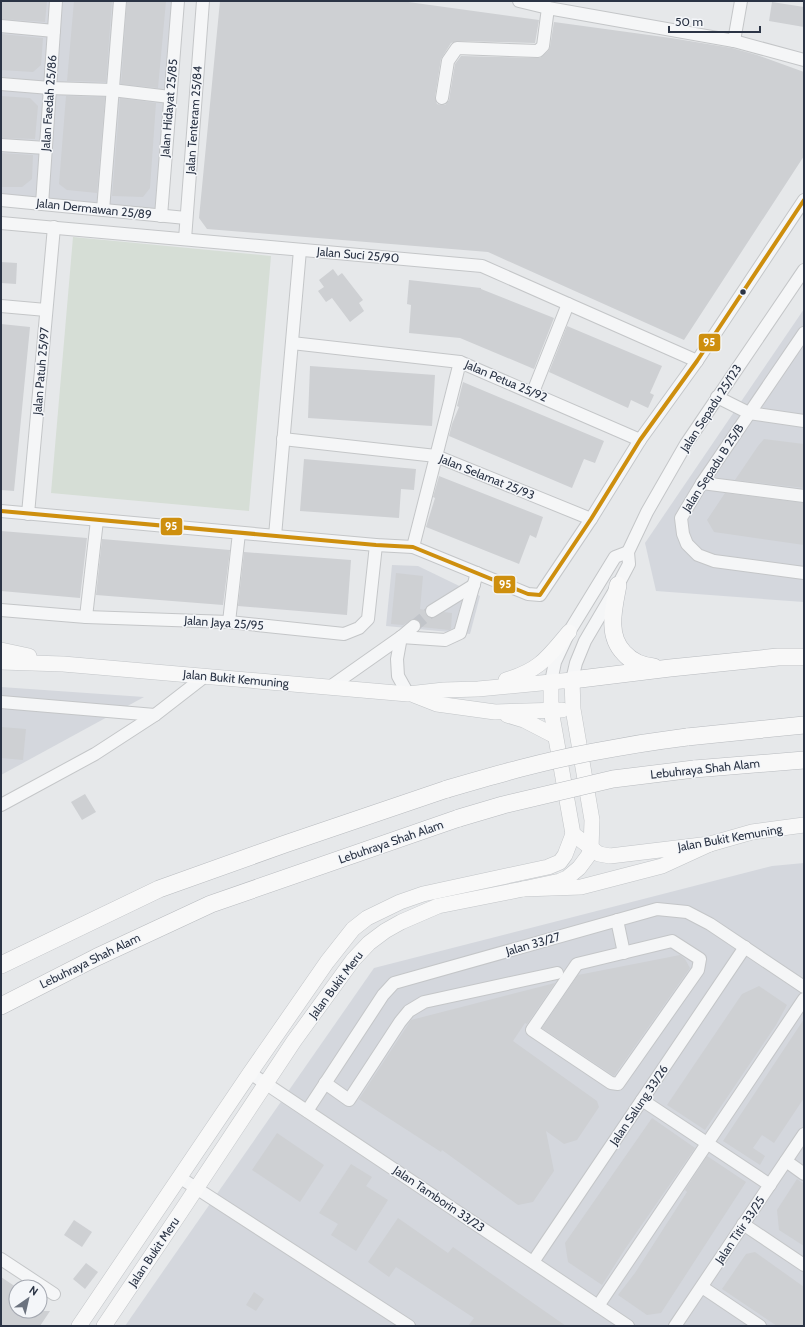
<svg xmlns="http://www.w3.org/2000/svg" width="805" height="1327" viewBox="0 0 805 1327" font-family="Cabin,sans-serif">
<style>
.built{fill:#d4d7dd}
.green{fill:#d6ded6}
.building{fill:#ced0d3}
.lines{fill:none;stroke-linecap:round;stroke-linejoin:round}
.minor-tunnel{stroke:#c1c4c9;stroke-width:12;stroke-dasharray:12 6;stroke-linecap:butt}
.minor-casing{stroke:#c4c6c8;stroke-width:14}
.major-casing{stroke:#c2c5c8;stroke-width:16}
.highway-casing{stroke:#b8bbbf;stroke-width:18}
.minor{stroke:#f5f6f7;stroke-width:12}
.major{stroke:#f8f8f8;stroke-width:15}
.highway{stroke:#f8f8f8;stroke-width:17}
.highway-bridge-casing{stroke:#b8bbbf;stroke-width:18;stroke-linecap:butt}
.highway-bridge{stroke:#f8f8f8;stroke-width:17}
.bus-1-casing{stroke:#f4f6f9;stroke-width:7}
.bus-1{stroke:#ce8f0e;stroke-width:4}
.bus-dot{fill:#2b3445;stroke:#f4f6f9;stroke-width:1.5}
.labels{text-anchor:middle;stroke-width:3;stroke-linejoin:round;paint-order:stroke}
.street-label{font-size:12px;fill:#2b3445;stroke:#f4f6f9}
.line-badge{stroke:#f4f6f9;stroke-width:1.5}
.badge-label{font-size:11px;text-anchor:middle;font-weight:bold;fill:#fff}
</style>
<rect width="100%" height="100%" fill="#e6e8ea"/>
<!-- built -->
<g class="built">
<polygon points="1,1 174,1 157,211 1,196"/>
<polygon points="804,309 804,602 656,591 645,543"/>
<polygon points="392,565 418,566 480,596 470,634 386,626"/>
<polygon points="1,687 144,697 1,775"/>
<polygon points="804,863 804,1326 125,1326 374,968 772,866"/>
</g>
<!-- green -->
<polygon class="green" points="73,237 271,256 249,511 51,493"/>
<!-- building -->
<g class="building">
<polygon points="1,1 47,1 45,22 1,19"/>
<polygon points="74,1 112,1 106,82 67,81"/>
<polygon points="127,1 166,1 158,88 121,84"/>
<polygon points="220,1 401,1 539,20 535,43 457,41 451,43 441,59 435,97 437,104 441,105 445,105 449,100 455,64 461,56 540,58 548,51 550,47 554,22 671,38 732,48 757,55 804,72 804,156 684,340 488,252 207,229 199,218"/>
<polygon points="772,2 804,7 804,27 769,21"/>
<polygon points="1,34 43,38 41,65 33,72 1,70"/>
<polygon points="1,96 30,98 38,106 35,139 1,138"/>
<polygon points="66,96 105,97 97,193 67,190 59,184"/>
<polygon points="120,98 156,103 150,188 143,197 112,196"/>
<polygon points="1,153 33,155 32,179 22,187 1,187"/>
<polygon points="1,262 17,263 16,284 1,283"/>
<polygon points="333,269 338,276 342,273 363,300 359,303 364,311 350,322 332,298 326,302 318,291 324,287 319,280"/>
<polygon points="409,280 481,288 481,289 554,318 534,369 460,338 409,333 411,305 407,304"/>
<polygon points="1,324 30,327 14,491 1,490"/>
<polygon points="567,326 662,366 650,393 654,395 648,408 631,400 628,408 549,372"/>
<polygon points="310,366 435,375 432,426 308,418"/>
<polygon points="463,382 604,441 595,463 584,459 572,488 449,436 452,424 459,407 457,406"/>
<polygon points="764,439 804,444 804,488 735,480 758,446"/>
<polygon points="304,459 416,469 414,490 401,489 399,518 300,511"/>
<polygon points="439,476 543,517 536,538 530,535 519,564 426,527 435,498 433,497"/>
<polygon points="725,493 804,503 804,545 714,532 707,520"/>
<polygon points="1,531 87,538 80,598 1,591"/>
<polygon points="102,539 230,550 223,605 96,595"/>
<polygon points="244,552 351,560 347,615 238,606"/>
<polygon points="396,573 423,576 420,609 425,610 426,615 432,618 444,612 452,613 451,629 449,630 421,627 419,621 413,619 403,625 391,624"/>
<polygon points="1,727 26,729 23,760 1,758"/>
<polygon points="85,794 96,812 82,820 71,802"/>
<polygon points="680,955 685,959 690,968 614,1076 542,1028 578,975"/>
<polygon points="555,983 527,1024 525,1023 513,1041 597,1101 599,1107 577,1140 564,1144 546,1131 554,1171 533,1202 518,1205 442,1150 441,1152 359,1099 411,1020"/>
<polygon points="759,986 787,1005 776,1025 705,1130 667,1105 742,994"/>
<polygon points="804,1019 804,1098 774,1143 762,1135 753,1148 765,1156 760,1165 723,1141"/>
<polygon points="652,1118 695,1148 625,1249 602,1285 568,1262 565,1243"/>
<polygon points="277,1133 324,1165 300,1202 252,1170"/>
<polygon points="707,1156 746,1182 661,1313 647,1315 618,1295 635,1273 687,1192 685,1190"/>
<polygon points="351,1164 372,1177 366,1186 388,1200 356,1251 331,1235 338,1224 319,1213"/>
<polygon points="797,1179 804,1184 804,1246 779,1230 777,1210"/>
<polygon points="398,1218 448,1253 453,1247 566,1326 468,1326 474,1318 396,1267 389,1277 368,1262"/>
<polygon points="74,1220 92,1232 82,1247 64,1235"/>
<polygon points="755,1252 804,1287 804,1326 777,1326 722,1289 746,1254"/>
<polygon points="86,1263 98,1272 85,1289 73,1279"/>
<polygon points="1,1277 16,1287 16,1311 50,1311 40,1326 1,1326"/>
<polygon points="254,1292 264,1299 256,1311 246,1305"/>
</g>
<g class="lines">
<!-- minor-tunnel -->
<polyline class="minor-tunnel" points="414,626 432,611"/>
<defs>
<g id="minor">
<polyline points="519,1 548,8 734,41 804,60"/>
<polyline points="1,26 54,31"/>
<polyline points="734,41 741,1"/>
<polyline points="1,84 50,88 112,90 170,97"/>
<polyline points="442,98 448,61 457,48 538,51 543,46 548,8"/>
<polyline points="1,145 46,148"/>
<polyline points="1,200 186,218"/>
<polyline points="42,204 56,1"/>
<polyline points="103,210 120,1"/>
<polyline points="161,216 178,1"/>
<polyline points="1,223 482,266 697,361"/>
<polyline points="185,239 203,1"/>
<polyline points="1,306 46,310"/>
<polyline points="804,333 702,483 681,518 683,534 687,544 698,555 714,561 804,573"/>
<polyline points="292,343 460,362 640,440"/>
<polyline points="533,392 568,304"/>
<polyline points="717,397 749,413 804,421"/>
<polyline points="283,439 436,456 591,519"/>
<polyline points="702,483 804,496"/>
<polyline points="1,511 376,545 413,547 528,594 540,595 591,519 640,440 697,361 804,200"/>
<polyline points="28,514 54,227"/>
<polyline points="275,536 300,250"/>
<polyline points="413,547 460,362"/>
<polyline points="1,610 86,617 229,622 344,634 359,628 368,619 376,545"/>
<polyline points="432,611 474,585"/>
<polyline points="86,617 97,520"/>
<polyline points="229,622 239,533"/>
<polyline points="401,637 445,640 460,633 477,573"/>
<polyline points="401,637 397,659 398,676 408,694"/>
<polyline points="572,680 576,663 585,641 618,585 629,564 628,552 647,512 686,444 804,270"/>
<polyline points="551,682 555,662 569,632 615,557 628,552"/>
<polyline points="330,687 401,637 414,626"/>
<polyline points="1,702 155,715"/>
<polyline points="1,805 95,754 155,715 204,677"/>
<polyline points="617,920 624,953"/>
<polygon points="672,941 700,959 698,970 618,1084 611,1083 532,1030 577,964"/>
<polyline points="250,1073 628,1326"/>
<polyline points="325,1083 349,1100 400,1022 409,1011 424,1002 557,973"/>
<polyline points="642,1100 770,1185"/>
<polyline points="307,1111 383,995 394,983 657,909 687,912 710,924 804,987"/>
<polyline points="786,1161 804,1174"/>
<polyline points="179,1177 409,1326"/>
<polyline points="743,1224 804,1265"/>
<polyline points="1,1259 54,1294"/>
<polyline points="533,1262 745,947"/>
<polyline points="702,1287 760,1326"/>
<polyline points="598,1306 804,999"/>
<polyline points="675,1326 804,1134"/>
</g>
<g id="major">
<polyline points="1,650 29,656"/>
<polyline points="1,662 63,664 408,694 444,690 478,689 572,680 573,709 592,820 591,849 588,856 579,868 567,878 560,881 523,889"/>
<path d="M506 680C540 670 547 658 569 632"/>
<polyline points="551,682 551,710 573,834 599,854 610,856 710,844 752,832 804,825"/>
<polyline points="414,695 437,704 495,712 562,710"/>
<polyline points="507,715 524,720 555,736"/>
<polyline points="79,1326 250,1073 327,962 353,929 367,918 400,902 423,894 548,867 560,862 565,855 573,834"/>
<polyline points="104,1326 180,1213 294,1041 353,960 369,943 385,931 401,922 438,906 523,889 581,887 662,866 710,844"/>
</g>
<g id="highway">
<path d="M618 585C614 607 606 635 624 653 632 662 642 666 654 667"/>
<polyline points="572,680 670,668 778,657 804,657"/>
<polyline points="687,737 804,725"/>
<polyline points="694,769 804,760"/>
<polyline points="1,965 159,889 285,844 447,789"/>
<polyline points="1,1006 97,957 211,904 459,818"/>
</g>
</defs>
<!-- minor casing -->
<use href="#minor" class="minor-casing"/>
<!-- major casing -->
<use href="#major" class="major-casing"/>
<!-- highway casing -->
<use href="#highway" class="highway-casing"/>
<!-- minor -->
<use href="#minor" class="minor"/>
<!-- major -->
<use href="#major" class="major"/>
<!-- highway -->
<use href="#highway" class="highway"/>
<defs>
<g id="highway-bridge">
<path d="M447 789C495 775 543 761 593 752 624 746 655 741 687 737"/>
<polyline points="459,818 503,805 613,779 694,769"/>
</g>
</defs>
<!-- highway-bridge casing -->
<use href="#highway-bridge" class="highway-bridge-casing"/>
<!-- highway-bridge -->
<use href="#highway-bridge" class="highway-bridge"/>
<defs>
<polyline id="bus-1" points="1,511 376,545 413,547 528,594 540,595 591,519 640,440 697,361 804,200"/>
</defs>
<!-- bus-1 casing -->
<use href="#bus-1" class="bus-1-casing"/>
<!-- bus-1 -->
<use href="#bus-1" class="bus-1"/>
</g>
<!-- markers -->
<circle class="bus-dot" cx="743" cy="292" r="3.5"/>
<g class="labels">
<!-- street labels -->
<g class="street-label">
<text transform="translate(49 103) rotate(-86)" y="4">Jalan Faedah 25/86</text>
<text transform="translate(169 108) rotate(-85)" y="4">Jalan Hidayat 25/85</text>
<text transform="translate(194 120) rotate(-86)" y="4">Jalan Tenteram 25/84</text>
<text transform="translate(94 209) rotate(6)" y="4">Jalan Dermawan 25/89</text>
<text transform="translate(358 255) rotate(5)" y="4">Jalan Suci 25/90</text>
<text transform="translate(41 371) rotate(-85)" y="4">Jalan Patuh 25/97</text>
<text transform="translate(506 381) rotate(23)" y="4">Jalan Petua 25/92</text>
<text transform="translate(711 408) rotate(-57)" y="4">Jalan Sepadu 25/123</text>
<text transform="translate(713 468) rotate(-57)" y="4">Jalan Sepadu B 25/B</text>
<text transform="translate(487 477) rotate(22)" y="4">Jalan Selamat 25/93</text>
<text transform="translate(224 623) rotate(4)" y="4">Jalan Jaya 25/95</text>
<text transform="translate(236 679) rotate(5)" y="4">Jalan Bukit Kemuning</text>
<text transform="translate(705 769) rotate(-6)" y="4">Lebuhraya Shah Alam</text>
<text transform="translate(730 838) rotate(-10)" y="4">Jalan Bukit Kemuning</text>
<text transform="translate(391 842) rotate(-19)" y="4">Lebuhraya Shah Alam</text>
<text transform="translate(533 944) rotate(-16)" y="4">Jalan 33/27</text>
<text transform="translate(90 961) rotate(-26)" y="4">Lebuhraya Shah Alam</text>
<text transform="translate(336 985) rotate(-53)" y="4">Jalan Bukit Meru</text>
<text transform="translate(639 1105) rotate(-56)" y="4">Jalan Salung 33/26</text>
<text transform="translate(439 1199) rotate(34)" y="4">Jalan Tamborin 33/23</text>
<text transform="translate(740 1230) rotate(-56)" y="4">Jalan Titir 33/25</text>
<text transform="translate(154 1252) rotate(-56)" y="4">Jalan Bukit Meru</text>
</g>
</g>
<g class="line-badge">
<rect x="698" y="333" width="23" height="19" rx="4" fill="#ce8f0e"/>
<rect x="160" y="517" width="23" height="19" rx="4" fill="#ce8f0e"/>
<rect x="493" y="575" width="23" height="19" rx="4" fill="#ce8f0e"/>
</g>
<g class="badge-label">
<text x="709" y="346">95</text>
<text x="171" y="530">95</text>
<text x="505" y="588">95</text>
</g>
<!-- border -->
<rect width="805" height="1327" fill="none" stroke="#2b3445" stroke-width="4"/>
<!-- north arrow -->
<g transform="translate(28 1299) rotate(34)"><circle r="19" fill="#f4f6f9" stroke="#a4a8b1"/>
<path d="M0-3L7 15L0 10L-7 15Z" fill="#6c737f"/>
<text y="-6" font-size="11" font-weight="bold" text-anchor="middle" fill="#2b3445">N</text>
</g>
<!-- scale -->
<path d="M669 26v6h91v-6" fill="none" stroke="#2b3445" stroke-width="2"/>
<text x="675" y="26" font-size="12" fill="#2b3445" stroke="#f4f6f9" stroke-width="3" paint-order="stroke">50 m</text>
</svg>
